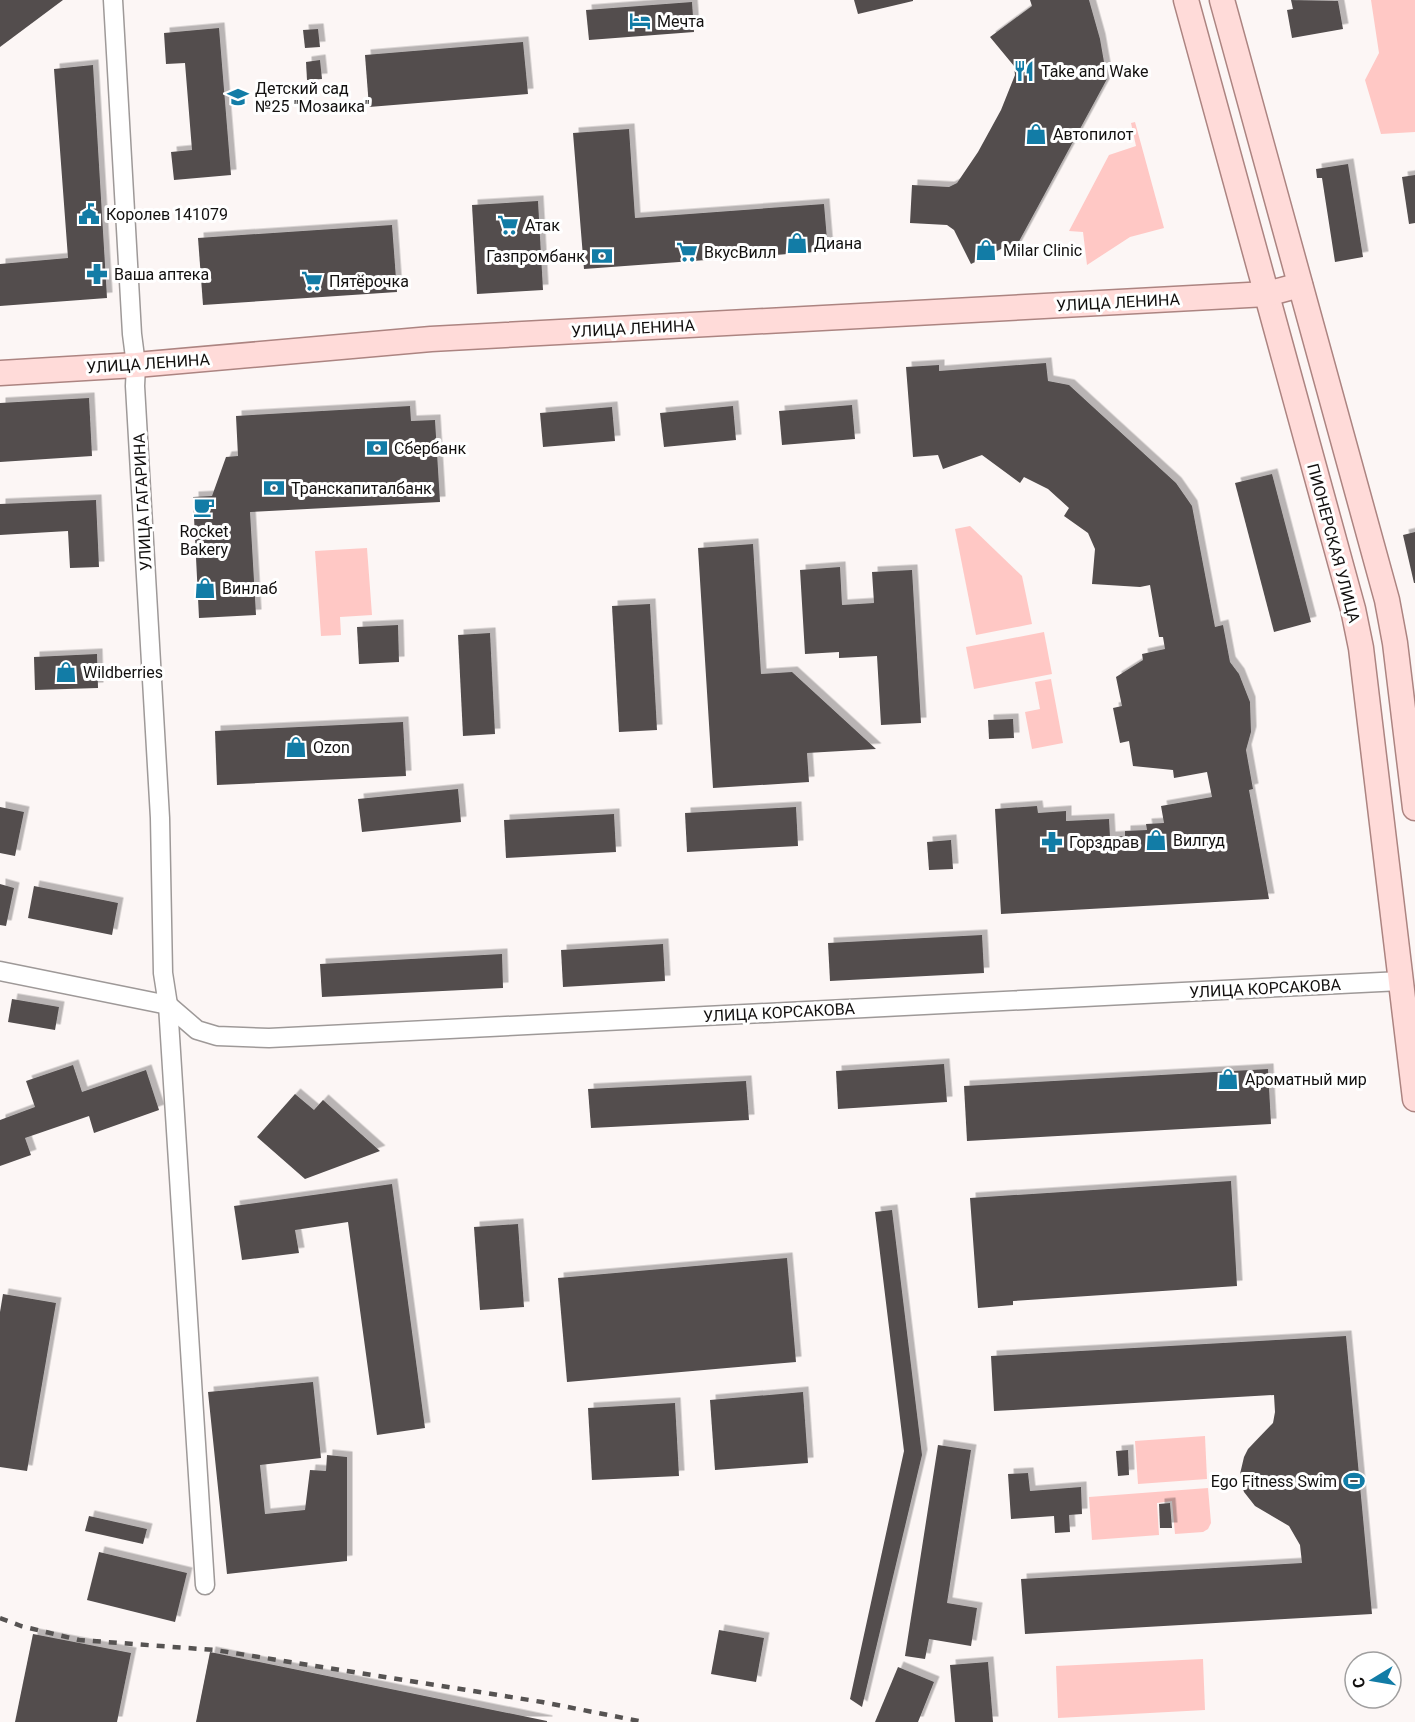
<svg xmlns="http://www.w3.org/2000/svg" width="1415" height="1722" viewBox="0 0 1415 1722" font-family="Roboto,sans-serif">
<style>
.green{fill:#ffc8c5}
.building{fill:#524d4d;filter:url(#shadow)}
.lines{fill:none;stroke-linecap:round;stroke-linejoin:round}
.minor-casing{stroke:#9e9998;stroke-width:21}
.major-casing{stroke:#ac8481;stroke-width:27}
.minor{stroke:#fff;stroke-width:18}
.major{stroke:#ffdbd9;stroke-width:24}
.rail{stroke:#565352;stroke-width:4.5;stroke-dasharray:8 8;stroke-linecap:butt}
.labels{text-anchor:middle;stroke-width:6;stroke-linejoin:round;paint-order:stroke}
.poi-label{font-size:16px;fill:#12100f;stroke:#fff;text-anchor:start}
.street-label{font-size:16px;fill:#12100f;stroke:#fff}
</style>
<defs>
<filter id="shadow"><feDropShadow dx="5.5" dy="-5.5" stdDeviation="0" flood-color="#0004"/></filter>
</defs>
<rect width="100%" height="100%" fill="#fcf6f5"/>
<!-- green -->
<g class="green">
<polygon points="1371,0 1415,0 1415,132 1381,134 1365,80 1379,53"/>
<polygon points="1135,122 1164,228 1130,237 1087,265 1083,232 1069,231 1109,155 1136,146 1131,123"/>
<polygon points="970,526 1022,576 1032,624 976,635 955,529"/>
<polygon points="367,548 372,615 340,617 341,635 321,636 315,551"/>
<polygon points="1044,632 1052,674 974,689 966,647"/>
<polygon points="1051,679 1063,743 1032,749 1025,712 1040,709 1035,682"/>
<polygon points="1205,1436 1207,1479 1138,1484 1135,1441"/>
<polygon points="1208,1488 1211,1523 1208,1529 1203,1532 1175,1534 1172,1501 1157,1503 1159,1535 1092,1540 1089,1497"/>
<polygon points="1203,1659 1205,1710 1058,1718 1056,1666"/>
</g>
<!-- building -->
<g class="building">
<polygon points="0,0 63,0 0,47"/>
<polygon points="854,0 913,0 913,1 858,14"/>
<polygon points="1030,0 1089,0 1100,39 1107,79 1010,258 1005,247 971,264 954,230 947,225 910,223 912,185 949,187 957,183 978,152 1001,110 1015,75 1014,66 990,37 1032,6"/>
<polygon points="1291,0 1338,1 1343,29 1292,38 1287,10 1293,9"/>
<polygon points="692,2 694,32 589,40 586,10"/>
<polygon points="219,28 231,175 174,180 171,152 192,150 185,63 166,64 164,33"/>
<polygon points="318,29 320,47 305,48 303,30"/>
<polygon points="523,42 528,94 369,107 365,55"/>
<polygon points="320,60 322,79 307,80 306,62"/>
<polygon points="93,65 107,298 0,306 0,264 68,258 54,69"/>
<polygon points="629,129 635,218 824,204 828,251 584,269 573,133"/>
<polygon points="1348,164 1363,257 1335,262 1322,178 1317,178 1316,169"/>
<polygon points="1415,175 1415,223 1409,224 1402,177"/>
<polygon points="538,201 543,290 477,294 472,205"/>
<polygon points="392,225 397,292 203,305 198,238"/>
<polygon points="1046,363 1048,381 1069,385 1176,483 1192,506 1215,627 1223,625 1230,662 1239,674 1250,702 1251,732 1246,750 1253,789 1249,790 1269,899 1001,914 995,809 1037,806 1038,813 1066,811 1066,821 1109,819 1110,837 1125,836 1125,831 1147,830 1146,824 1164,823 1161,806 1212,797 1207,772 1174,778 1173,770 1133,766 1129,741 1120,743 1113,708 1122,706 1116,677 1143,660 1142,654 1165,649 1163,637 1159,637 1150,585 1140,587 1092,584 1095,549 1088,533 1064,516 1069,508 1048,489 1024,477 1020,483 982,455 943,469 938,455 913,457 906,367 939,365 939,371"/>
<polygon points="89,398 92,456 0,462 0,403"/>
<polygon points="852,405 855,439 782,445 779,411"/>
<polygon points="410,406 411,421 435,420 440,502 250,512 256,615 199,618 193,497 212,496 226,457 238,456 236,416"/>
<polygon points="733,406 736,440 664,447 660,413"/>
<polygon points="612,407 615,441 543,447 540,413"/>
<polygon points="1272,474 1311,622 1274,632 1235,483"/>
<polygon points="96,500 99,567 70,568 68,531 0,535 0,504"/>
<polygon points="1415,532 1415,583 1414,583 1403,535"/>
<polygon points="753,544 761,674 792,672 876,749 807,753 809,782 713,788 698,548"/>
<polygon points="840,567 842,605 874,603 872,572 912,570 921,723 881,725 877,656 839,658 839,652 805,654 800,570"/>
<polygon points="650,604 657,730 619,732 612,606"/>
<polygon points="398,625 399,662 359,664 357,627"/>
<polygon points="490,633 495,734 463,736 458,635"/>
<polygon points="97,654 98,688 35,690 34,657"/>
<polygon points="1013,719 1014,738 989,739 988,720"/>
<polygon points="403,722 406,776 217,785 215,731"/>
<polygon points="458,789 461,822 362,832 358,799"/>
<polygon points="0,807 24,812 15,856 0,853"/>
<polygon points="796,807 798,846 687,852 685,813"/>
<polygon points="614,814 616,852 506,858 504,820"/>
<polygon points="951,840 953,869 929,870 927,842"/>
<polygon points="0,884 14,888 6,926 0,925"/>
<polygon points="34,886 118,903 112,935 28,918"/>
<polygon points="982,935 984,973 830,981 828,943"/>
<polygon points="663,944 665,981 563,987 561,950"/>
<polygon points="502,954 503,988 322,997 320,964"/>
<polygon points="12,999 59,1007 55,1030 8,1022"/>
<polygon points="944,1064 947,1102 838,1109 836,1071"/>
<polygon points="73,1065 82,1092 146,1070 159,1110 94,1133 89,1116 25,1138 31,1155 0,1166 0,1120 35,1107 26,1081"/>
<polygon points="1268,1069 1271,1124 967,1141 964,1086"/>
<polygon points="746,1081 749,1120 591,1128 588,1089"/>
<polygon points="295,1094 314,1110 323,1100 380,1151 305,1179 257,1137"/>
<polygon points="1231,1181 1237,1286 1013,1301 1013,1305 978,1308 970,1198"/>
<polygon points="392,1184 425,1428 377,1435 348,1222 295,1230 299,1253 242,1260 234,1206"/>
<polygon points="892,1210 922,1455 862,1707 850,1699 904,1451 875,1212"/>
<polygon points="518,1224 524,1307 480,1310 474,1227"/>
<polygon points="787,1258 796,1362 567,1382 558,1278"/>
<polygon points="3,1294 56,1303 27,1471 0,1467 0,1312"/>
<polygon points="1346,1336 1372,1614 1025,1634 1021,1579 1302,1563 1300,1545 1289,1526 1255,1506 1244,1492 1241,1483 1240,1474 1244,1457 1248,1449 1273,1423 1275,1412 1274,1395 994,1411 991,1356"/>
<polygon points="313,1382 321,1458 260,1465 265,1514 305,1510 310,1470 326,1471 327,1455 347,1457 347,1561 227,1574 208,1392"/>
<polygon points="803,1392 808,1463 715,1470 710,1400"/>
<polygon points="675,1403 679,1476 592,1480 588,1408"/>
<polygon points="938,1445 971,1450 947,1603 977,1608 971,1646 929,1639 925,1659 905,1656"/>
<polygon points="1128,1450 1129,1475 1118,1476 1116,1451"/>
<polygon points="1028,1473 1030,1491 1081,1487 1082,1514 1069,1515 1070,1532 1055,1533 1054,1516 1011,1519 1008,1474"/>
<polygon points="1170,1503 1172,1528 1160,1528 1159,1504"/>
<polygon points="89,1516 147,1529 143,1544 85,1531"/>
<polygon points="99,1552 187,1573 175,1622 87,1600"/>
<polygon points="719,1630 764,1638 756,1682 711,1674"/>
<polygon points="33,1634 131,1653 117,1722 15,1722"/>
<polygon points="210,1652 547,1721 547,1722 196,1722"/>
<polygon points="988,1662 993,1722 955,1722 950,1665"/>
<polygon points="898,1667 934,1682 918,1722 875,1722"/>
</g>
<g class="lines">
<defs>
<g id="minor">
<polyline points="113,0 132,334 136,365 135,386 160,818 163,973 168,1005 205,1585"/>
<polyline points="0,971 168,1005 197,1030 217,1036 269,1038 1401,981"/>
</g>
<g id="major">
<polyline points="1186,0 1353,609 1361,648 1415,1099"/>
<polyline points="1222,0 1387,600 1395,643 1415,808"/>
<polyline points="0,373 136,365 431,339 1267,294 1300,285"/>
</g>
</defs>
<!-- minor casing -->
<use href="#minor" class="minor-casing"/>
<!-- major casing -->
<use href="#major" class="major-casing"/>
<!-- minor -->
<use href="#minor" class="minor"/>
<!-- major -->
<use href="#major" class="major"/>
<!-- rail -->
<polyline class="rail" points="0,1618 21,1626 79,1640 215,1650 542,1702 644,1722"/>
</g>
<!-- icons -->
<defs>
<symbol id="hotel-bare" viewBox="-9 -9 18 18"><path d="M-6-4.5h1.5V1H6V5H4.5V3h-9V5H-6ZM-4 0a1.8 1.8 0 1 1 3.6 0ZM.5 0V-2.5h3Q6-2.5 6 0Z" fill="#127ca6" stroke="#fff" stroke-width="2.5" paint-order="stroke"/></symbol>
<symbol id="restaurant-bare" viewBox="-9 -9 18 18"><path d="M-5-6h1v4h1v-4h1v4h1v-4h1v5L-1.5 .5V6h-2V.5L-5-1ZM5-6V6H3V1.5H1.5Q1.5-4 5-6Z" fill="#127ca6" stroke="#fff" stroke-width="2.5" paint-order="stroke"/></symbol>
<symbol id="school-bare" viewBox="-9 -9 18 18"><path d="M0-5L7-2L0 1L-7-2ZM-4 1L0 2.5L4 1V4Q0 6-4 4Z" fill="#127ca6" stroke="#fff" stroke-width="2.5" paint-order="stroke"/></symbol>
<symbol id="shop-bare" viewBox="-9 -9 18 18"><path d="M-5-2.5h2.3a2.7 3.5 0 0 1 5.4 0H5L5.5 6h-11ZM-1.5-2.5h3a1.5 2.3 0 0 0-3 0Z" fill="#127ca6" stroke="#fff" stroke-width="2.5" paint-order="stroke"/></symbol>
<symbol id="civic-bare" viewBox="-9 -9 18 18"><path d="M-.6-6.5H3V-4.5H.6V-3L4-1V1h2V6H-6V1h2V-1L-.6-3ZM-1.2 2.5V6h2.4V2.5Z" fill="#127ca6" stroke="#fff" stroke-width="2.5" paint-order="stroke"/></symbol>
<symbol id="supermarket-bare" viewBox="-9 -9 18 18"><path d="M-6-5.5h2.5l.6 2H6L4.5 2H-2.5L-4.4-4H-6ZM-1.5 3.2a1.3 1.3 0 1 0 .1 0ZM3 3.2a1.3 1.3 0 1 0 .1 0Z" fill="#127ca6" stroke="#fff" stroke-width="2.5" paint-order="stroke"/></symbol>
<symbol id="bank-bare" viewBox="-9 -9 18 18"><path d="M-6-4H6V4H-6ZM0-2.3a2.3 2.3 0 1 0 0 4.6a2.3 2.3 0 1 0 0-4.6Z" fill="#127ca6" stroke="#fff" stroke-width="2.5" paint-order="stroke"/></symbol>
<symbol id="pharmacy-bare" viewBox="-9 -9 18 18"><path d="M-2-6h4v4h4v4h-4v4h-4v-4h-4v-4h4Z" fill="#127ca6" stroke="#fff" stroke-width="2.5" paint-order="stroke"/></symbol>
<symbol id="cafe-bare" viewBox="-9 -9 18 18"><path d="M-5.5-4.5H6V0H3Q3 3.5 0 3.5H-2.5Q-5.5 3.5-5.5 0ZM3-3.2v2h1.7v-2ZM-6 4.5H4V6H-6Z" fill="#127ca6" stroke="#fff" stroke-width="2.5" paint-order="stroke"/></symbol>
<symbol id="stadium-bare" viewBox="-9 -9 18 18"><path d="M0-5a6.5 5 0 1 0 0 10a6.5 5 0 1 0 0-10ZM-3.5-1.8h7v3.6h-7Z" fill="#127ca6" stroke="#fff" stroke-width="2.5" paint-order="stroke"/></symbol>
</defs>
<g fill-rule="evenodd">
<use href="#hotel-bare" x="625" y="6" width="30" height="30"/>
<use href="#restaurant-bare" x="1009" y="56" width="30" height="30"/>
<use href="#school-bare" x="223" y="82" width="30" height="30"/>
<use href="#shop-bare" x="1021" y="119" width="30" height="30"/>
<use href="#civic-bare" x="74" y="199" width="30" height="30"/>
<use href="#supermarket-bare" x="493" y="210" width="30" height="30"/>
<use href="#shop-bare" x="782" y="228" width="30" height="30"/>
<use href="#shop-bare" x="971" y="235" width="30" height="30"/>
<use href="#supermarket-bare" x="672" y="237" width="30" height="30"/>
<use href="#bank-bare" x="587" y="241" width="30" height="30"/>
<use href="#pharmacy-bare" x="82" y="259" width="30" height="30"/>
<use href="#supermarket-bare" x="297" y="266" width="30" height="30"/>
<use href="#bank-bare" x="362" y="433" width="30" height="30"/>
<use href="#bank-bare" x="259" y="473" width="30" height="30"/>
<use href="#cafe-bare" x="189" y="492" width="30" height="30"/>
<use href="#shop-bare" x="190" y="573" width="30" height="30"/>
<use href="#shop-bare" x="51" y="657" width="30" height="30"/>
<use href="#shop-bare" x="281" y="732" width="30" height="30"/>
<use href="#shop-bare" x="1141" y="825" width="30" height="30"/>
<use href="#pharmacy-bare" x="1037" y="827" width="30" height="30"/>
<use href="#shop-bare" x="1213" y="1064" width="30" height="30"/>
<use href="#stadium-bare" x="1339" y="1466" width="30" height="30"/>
</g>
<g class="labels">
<!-- poi labels -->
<g class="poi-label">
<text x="657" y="27">Мечта</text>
<text x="1041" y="77">Take and Wake</text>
<text x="255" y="94">Детский сад<tspan x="255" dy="18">№25 "Мозаика"</tspan></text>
<text x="1053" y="140">Автопилот</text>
<text x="106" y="220">Королев 141079</text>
<text x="525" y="231">Атак</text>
<text x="814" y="249">Диана</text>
<text x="1003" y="256">Milar Clinic</text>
<text x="704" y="258">ВкусВилл</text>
<text x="585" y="262" text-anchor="end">Газпромбанк</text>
<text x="114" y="280">Ваша аптека</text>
<text x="329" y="287">Пятёрочка</text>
<text x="394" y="454">Сбербанк</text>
<text x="291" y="494">Транскапиталбанк</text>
<text x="204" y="537" text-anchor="middle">Rocket<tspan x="204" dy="18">Bakery</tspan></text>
<text x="222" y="594">Винлаб</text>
<text x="83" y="678">Wildberries</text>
<text x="313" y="753">Ozon</text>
<text x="1173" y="846">Вилгуд</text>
<text x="1069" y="848">Горздрав</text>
<text x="1245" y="1085">Ароматный мир</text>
<text x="1337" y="1487" text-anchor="end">Ego Fitness Swim</text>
</g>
<!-- street labels -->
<g class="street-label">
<text transform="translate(1118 302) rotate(-3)" y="6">УЛИЦА ЛЕНИНА</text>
<text transform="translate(633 328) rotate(-3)" y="6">УЛИЦА ЛЕНИНА</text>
<text transform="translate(148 363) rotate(-4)" y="6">УЛИЦА ЛЕНИНА</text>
<text transform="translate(142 502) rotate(-93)" y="6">УЛИЦА ГАГАРИНА</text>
<text transform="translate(1334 543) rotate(75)" y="6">ПИОНЕРСКАЯ УЛИЦА</text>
<text transform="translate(1265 988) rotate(-3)" y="6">УЛИЦА КОРСАКОВА</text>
<text transform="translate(779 1012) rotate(-3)" y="6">УЛИЦА КОРСАКОВА</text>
</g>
</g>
<!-- north arrow -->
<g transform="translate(1373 1680) rotate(259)"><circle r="28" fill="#ffffff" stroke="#a09f9f" stroke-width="1.5"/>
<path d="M0-4.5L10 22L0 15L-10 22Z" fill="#127ca6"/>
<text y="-9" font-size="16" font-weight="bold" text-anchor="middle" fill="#12100f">С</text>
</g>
</svg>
